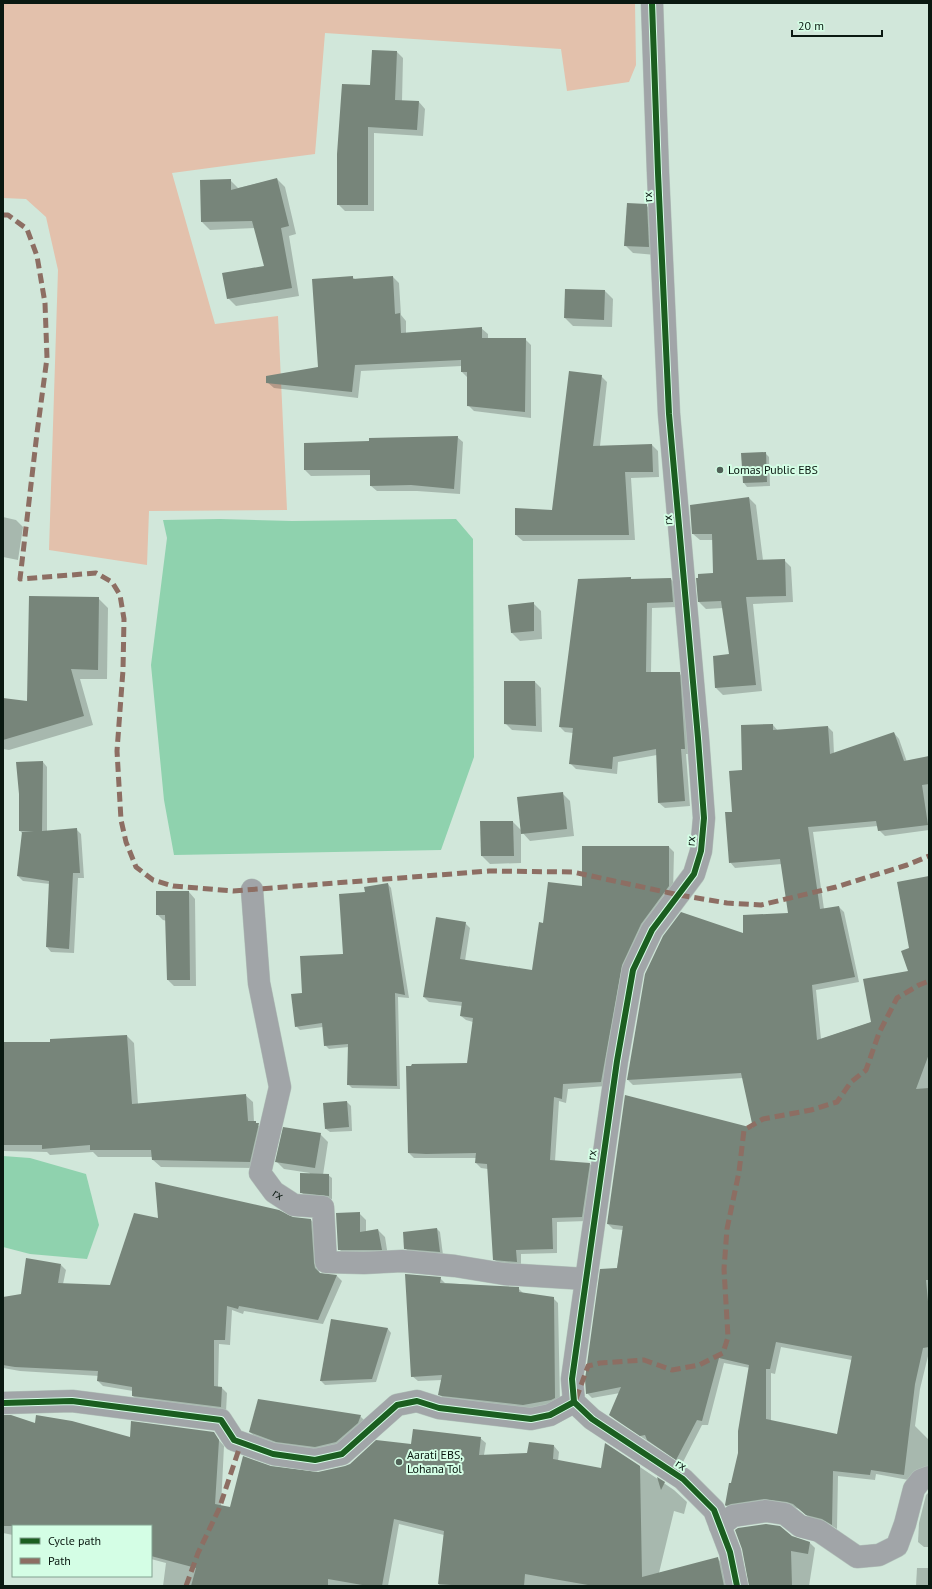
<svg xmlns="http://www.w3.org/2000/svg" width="932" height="1589" viewBox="0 0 932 1589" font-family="'PT Sans',sans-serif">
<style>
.green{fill:#e3c1ac}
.water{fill:#8fd2ae}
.shadow{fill:#0003;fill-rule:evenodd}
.building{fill:#77857a;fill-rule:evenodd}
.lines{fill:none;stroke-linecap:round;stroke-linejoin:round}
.minor-casing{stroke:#b3c4bb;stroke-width:23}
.minor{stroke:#a1a5a8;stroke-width:22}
.quiet{stroke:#8d6e63;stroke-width:5;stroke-dasharray:10 5;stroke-linecap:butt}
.cycleway-casing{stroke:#d4fee5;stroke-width:8}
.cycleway{stroke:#1b5e20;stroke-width:6}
.poi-dot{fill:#506157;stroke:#d4fee5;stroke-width:1.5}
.labels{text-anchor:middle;stroke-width:4;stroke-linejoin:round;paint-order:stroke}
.street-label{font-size:12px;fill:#0a1911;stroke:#d4fee5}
.poi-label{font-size:12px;fill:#0a1911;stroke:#d4fee5;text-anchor:start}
</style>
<rect width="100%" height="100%" fill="#d1e7da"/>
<!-- green -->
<polygon class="green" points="3,3 635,3 636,65 629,82 567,91 561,49 325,33 315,154 172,173 215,324 278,316 287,510 149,511 147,565 49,550 58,270 46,217 26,199 3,198"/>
<!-- water -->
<g class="water">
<polygon points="220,519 292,521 456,519 473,539 474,757 441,850 174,855 164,800 151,665 167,538 163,520"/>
<polygon points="3,1156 30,1158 86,1174 99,1225 87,1259 30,1254 3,1247"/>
</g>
<!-- shadow -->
<g class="shadow">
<polygon points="373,51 397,52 403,58 402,101 419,102 425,109 423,136 374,133 374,211 345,211 338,204 371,86"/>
<polygon points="277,179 285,187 296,234 289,236 299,296 236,306 228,298 265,267 255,228 210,230 202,222 230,180 238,188"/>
<polygon points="646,205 654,213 656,255 633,253 625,245"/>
<polygon points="352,277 355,279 393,277 399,283 401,315 406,321 406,333 481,328 488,334 488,339 525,339 531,345 531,418 474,411 468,405 468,378 462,372 462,366 361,371 358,398 274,388 267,382 319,368"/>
<polygon points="605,291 613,299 612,327 573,326 565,318"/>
<polygon points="601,376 607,382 600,446 652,445 658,451 659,477 631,478 635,540 523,541 516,535 552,511"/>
<polygon points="457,437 463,442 460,494 417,491 377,491 371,486 371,475 311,476 305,470 370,442"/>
<polygon points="765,453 769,457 770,486 747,487 744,483 742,454"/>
<polygon points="749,498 756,505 763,560 784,560 791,567 793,602 753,604 762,691 723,695 716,688 714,657 730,655 723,608 706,609 699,602 697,579 714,574 713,540 700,540 693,534"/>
<polygon points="3,517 16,520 23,527 18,560 3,557"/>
<polygon points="630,578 632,580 671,579 676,585 678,607 652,608 651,673 679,673 685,679 690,754 686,754 690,806 665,808 659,803 657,755 618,762 617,774 576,769 570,763 573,733 565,732 560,727"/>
<polygon points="98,598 108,608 107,679 80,679 93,725 9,750 3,749 3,699 28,702"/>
<polygon points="533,603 541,611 542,639 520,641 512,633 509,605"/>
<polygon points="535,682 541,688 542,732 512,730 505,723"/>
<path d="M773 725 778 731 828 727 833 732 834 754 894 733 899 739 907 762 929 757V830L885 836 879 830 878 826 813 832 824 909 839 907 844 912 859 982 816 990 821 1039 872 1022 910 972 929 941V1352L920 1389 915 1426 929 1440V1471L914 1481 876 1474 875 1480 838 1476 837 1529 829 1524 812 1520 799 1509 793 1507 732 1511 727 1506 739 1453 750 1368 724 1363 708 1425H702L682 1464 616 1420 610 1415 620 1393 592 1398 587 1393 617 1269 623 1230 613 1229 608 1224 754 1130 743 1078 633 1085 628 1080 744 935 789 914 782 864 735 868 730 862 733 813 743 771ZM781 1347 852 1360 838 1435 771 1421V1373L775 1374Z"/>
<polygon points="43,762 47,767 47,832 76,829 81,834 84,878 78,878 74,953 51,952 47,947 50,884 23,881 18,876 23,834 20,831 20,794"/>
<polygon points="562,793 570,801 574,836 530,841 521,831 521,863 490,864 482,856 481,822 513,822 522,831"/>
<polygon points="669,847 674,852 673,892 645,929 606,1086 568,1089 566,1103 559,1101 555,1161 590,1164 594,1169 587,1221 557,1222 557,1253 521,1254 521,1267 499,1264 494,1259 488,1169 481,1168 476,1163 476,1158 414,1158 409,1153 468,1064 473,1022 466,1020 461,1016 463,1006 429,1002 424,997 465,923 470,928 465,961 533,971 544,924 583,887"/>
<polygon points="388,884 391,888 409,998 398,997 400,1089 352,1088 348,1084 349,1047 329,1049 325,1045 323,1027 300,1030 296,1026 304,994 344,955 366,893"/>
<polygon points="189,892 195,899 196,986 174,986 168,980 167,921 163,920 157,914"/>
<polygon points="127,1036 134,1043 138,1104 245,1095 253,1102 254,1122 265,1131 257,1168 161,1167 153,1160 153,1157 98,1157 93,1152 50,1155 47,1152 3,1151 3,1043 51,1043"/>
<polygon points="347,1102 351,1106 352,1131 330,1132 326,1129"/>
<polygon points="320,1134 328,1142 323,1175 328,1175 332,1178 332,1199 305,1196 301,1192 310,1173 284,1169 277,1162"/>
<polygon points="359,1213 366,1220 366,1232 378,1230 385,1237 388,1256 346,1256 339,1249"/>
<polygon points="292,1218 311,1220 316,1225 318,1268 320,1274 337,1276 342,1281 323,1324 244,1311 243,1314 232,1310 230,1345 219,1344 218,1387 222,1388 227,1393 226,1412 138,1401 133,1396 133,1391 103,1386 98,1381 99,1376 20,1371 3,1368 3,1298 22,1295 61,1265 66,1270 63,1284 111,1287 159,1219"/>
<polygon points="437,1229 440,1232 443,1255 409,1252 405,1248"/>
<polygon points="440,1278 445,1283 518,1288 524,1294 553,1298 558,1303 560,1403 529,1410 445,1400 439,1394 442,1380 418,1381 412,1376"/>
<polygon points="332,1320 388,1329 391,1333 376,1382 325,1385 321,1381"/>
<polygon points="3,1416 36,1424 131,1438 213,1433 224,1446 221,1506 231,1508 271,1467 318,1473 345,1467 412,1445 480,1438 486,1443 484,1455 528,1454 554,1446 559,1452 558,1461 602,1469 606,1444 674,1490 687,1502 684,1514 674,1511 659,1573 718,1559 723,1564 728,1586 439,1586 444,1535 399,1524 388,1586 163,1586 166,1563 151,1559 151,1526 13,1526 13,1535 3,1533"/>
<polygon points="360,1416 364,1420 340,1446 319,1451 281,1445 254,1436 250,1432"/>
<polygon points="929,1492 929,1547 924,1547 918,1542 919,1523 926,1495"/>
<polygon points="792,1537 809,1542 815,1548 809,1586 750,1586"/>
<polygon points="917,1568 929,1568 929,1586 916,1586"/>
</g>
<!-- building -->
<g class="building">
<polygon points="372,50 397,51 395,100 419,101 417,130 368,127 368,205 337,205 337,154 342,84 370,85"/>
<polygon points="277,178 289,226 281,228 292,288 227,299 222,273 264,266 252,221 201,222 200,180 231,179 231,190"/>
<polygon points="627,203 647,204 649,247 624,246"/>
<polygon points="353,276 353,279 393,276 395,314 400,313 401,333 482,327 482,338 526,338 525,412 467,406 467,372 461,372 461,360 355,365 352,392 266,383 266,376 318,367 312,279"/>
<polygon points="565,289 605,290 604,320 564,318"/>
<polygon points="569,371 602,375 593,446 652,444 653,472 625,472 629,535 515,535 515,508 552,510"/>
<polygon points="458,436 454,489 411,485 370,486 370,470 304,470 304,443 369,441 369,438"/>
<polygon points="766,452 767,482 743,483 741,453"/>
<polygon points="749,497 757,560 785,559 786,596 746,597 756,685 715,688 713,656 729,654 721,601 698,602 696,578 698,578 698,574 713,573 712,534 692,534 690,505"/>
<polygon points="631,577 631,579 671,578 673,602 647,603 646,672 680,672 685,749 681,749 685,801 658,803 656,749 613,757 612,769 569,764 573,728 559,727 578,579"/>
<polygon points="29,596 99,597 98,670 71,669 84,716 3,740 3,698 27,701"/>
<polygon points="534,602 534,631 511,633 508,605"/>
<polygon points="504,681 535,681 536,726 504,724"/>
<path d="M773 724V730L828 726 830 754 894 732 904 761 929 756V784L922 785 928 825 878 831 876 821 808 827 820 909 839 906 855 977 812 985 817 1040 871 1022 863 979 908 971 901 951 909 948 897 882 929 876V1054L916 1089 929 1088V1280H926L929 1312V1347L923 1348 915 1384 904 1475 871 1470 870 1475 833 1471 832 1525 822 1519 806 1515 793 1504 787 1502 764 1499 731 1504 726 1506 725 1505 729 1483H731L738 1453V1431L749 1365 719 1358 702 1421 697 1420 676 1460 647 1440 645 1435 640 1436 609 1415 621 1387 586 1394 585 1379 600 1269 617 1268 623 1226 607 1224 625 1095 753 1128 741 1073 627 1080 645 974 663 936 681 912 743 933V915L788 913 780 859 729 863 725 812H732L729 771 742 770 741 725ZM776 1342 852 1356 837 1434 766 1419V1369H770Z"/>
<polygon points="43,761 42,831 77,828 80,873 73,873 69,949 46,947 49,881 17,876 22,832 34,831 19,831 19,794 16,762"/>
<polygon points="563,792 567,829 521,834 517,797"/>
<polygon points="480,821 513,821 514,856 481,856"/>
<polygon points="582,846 669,846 669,886 641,924 622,965 601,1082 563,1084 562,1099 554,1097 550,1160 590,1163 582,1217 552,1218 553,1249 516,1250 517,1262 493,1260 487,1164 475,1163 476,1153 426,1154 408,1153 406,1066 411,1066 412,1064 467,1063 473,1018 460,1016 462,1002 423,997 436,917 466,922 460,959 532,970 539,922 543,923 548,882 582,886"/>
<polygon points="388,883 405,995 395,993 397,1086 347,1085 348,1044 324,1046 322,1023 295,1027 291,994 302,993 300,956 343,954 339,894 365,892 364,887"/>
<polygon points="156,891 189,891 190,980 167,980 165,915 156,915"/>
<polygon points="127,1035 132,1104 246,1094 248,1121 256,1121 256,1123 259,1123 250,1162 152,1160 151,1150 90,1150 90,1145 42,1149 42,1145 3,1145 3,1042 50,1042 50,1039"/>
<polygon points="347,1101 349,1127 325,1129 323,1103"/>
<polygon points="283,1127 321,1133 315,1168 275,1162"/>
<polygon points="300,1173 329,1174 329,1196 300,1193"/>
<polygon points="155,1182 279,1210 293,1217 311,1219 314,1263 315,1268 320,1273 337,1275 318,1320 239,1306 238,1309 227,1306 225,1340 214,1340 214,1386 222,1387 221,1407 132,1396 132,1387 97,1381 98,1371 15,1367 3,1365 3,1297 21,1294 26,1258 61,1264 58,1283 110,1285 134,1213 158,1218"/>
<polygon points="360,1212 360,1232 378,1229 382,1250 338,1250 336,1213"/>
<polygon points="437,1228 440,1252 404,1249 403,1232"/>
<polygon points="405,1274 441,1277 440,1283 519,1287 519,1292 554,1297 555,1398 551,1400 523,1405 442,1396 438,1395 442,1375 411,1377"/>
<polygon points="331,1319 388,1328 372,1379 320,1381"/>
<polygon points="258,1399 361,1415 358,1423 336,1442 315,1447 276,1442 249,1432"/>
<polygon points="3,1415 11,1415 35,1423 36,1415 72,1421 130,1437 131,1421 214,1432 219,1440 215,1504 230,1507 243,1456 271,1466 318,1472 345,1466 350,1464 376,1440 411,1444 413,1429 481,1437 479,1455 527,1453 529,1442 554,1445 553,1459 601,1468 605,1443 640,1466 642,1577 718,1557 724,1586 588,1585 525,1574 524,1586 465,1586 438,1584 444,1531 394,1519 382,1586 368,1586 328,1579 328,1586 191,1586 196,1568 151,1556 151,1526 3,1526"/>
<polygon points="657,1477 665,1482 661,1490"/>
<polygon points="766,1524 780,1526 792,1536 810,1542 808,1554 791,1551 792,1586 749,1586 742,1549 735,1530 738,1528"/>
</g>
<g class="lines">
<defs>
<g id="minor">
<polyline points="652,3 658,173 669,414 698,738 704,818 701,851 694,874 652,930 633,970 617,1061 572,1379 574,1402 592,1419 683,1479 714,1510 730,1552 737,1586"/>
<path id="s1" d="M252 890 259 983 280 1087 260 1173 274 1192 294 1205 323 1207 326 1262 364 1263 402 1261 455 1266 504 1274 586 1279"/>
<polyline points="3,1403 72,1401 221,1420 234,1440 273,1454 315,1460 342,1454 397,1405 417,1401 439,1408 531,1419 550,1415 574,1402"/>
<polyline points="720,1526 733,1516 766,1511 785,1514 800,1526 819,1531 857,1557 879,1555 897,1546 905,1524 914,1489 921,1480 929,1477"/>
</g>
</defs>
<!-- minor casing -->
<use href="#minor" class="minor-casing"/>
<!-- minor -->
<use href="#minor" class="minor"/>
<!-- quiet -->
<g class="quiet">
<polyline points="3,215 8,215 27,229 37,256 45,303 47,358 37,433 20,579 96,573 112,582 120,595 124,619 123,670 117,751 121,820 126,842 136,867 153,880 173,886 233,891 489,871 573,872 679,895 727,903 761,905 836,887 907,865 929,856"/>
<polyline points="576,1399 588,1366 600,1363 644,1360 672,1370 699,1365 723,1353 728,1337 724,1269 727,1229 739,1172 744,1130 763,1119 811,1110 837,1102 851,1082 866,1070 879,1033 897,998 919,985 929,981"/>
<polyline points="186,1586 198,1553 219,1509 241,1443"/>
</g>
<defs>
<g id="cycleway">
<polyline points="652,3 658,173 669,414 698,738 704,818 701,851 694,874 652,930 633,970 617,1061 572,1379 574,1402 592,1419 683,1479 714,1510 730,1552 737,1586"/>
<polyline points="3,1403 72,1401 221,1420 234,1440 273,1454 315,1460 342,1454 397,1405 417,1401 439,1408 531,1419 550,1415 574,1402"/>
</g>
</defs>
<!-- cycleway casing -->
<use href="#cycleway" class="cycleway-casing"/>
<!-- cycleway -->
<use href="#cycleway" class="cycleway"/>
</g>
<!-- markers -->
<g class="poi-dot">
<circle cx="720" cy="470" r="4"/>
<circle cx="399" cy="1462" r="4"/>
</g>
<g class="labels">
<!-- street labels -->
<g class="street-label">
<text transform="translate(648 197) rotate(-93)" y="4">rx</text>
<text transform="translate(668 520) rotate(-95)" y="4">rx</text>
<text transform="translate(691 841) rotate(-84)" y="4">rx</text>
<text transform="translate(592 1155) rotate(-82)" y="4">rx</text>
<text dy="4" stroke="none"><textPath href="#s1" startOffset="316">rx</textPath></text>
<text transform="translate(681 1465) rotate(34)" y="4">rx</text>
</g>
<!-- poi labels -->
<g class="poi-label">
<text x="728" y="474">Lomas Public EBS</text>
<text x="407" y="1459">Aarati EBS,<tspan x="407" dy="14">Lohana Tol</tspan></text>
</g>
</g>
<!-- border -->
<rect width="932" height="1589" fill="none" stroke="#0a1911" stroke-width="8"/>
<!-- legend -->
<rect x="12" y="1525" width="140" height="52" fill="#d4fee5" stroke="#83a290"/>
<rect x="20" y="1538" width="20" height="6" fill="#1b5e20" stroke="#83a290"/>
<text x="48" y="1545" font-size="12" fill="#0a1911">Cycle path</text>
<rect x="20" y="1558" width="20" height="6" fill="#8d6e63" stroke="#83a290"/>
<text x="48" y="1565" font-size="12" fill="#0a1911">Path</text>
<!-- scale -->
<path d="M792 30v6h90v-6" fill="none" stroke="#0a1911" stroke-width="2"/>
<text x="798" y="30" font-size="12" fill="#0a1911" stroke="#d4fee5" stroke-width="3" paint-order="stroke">20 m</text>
</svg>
